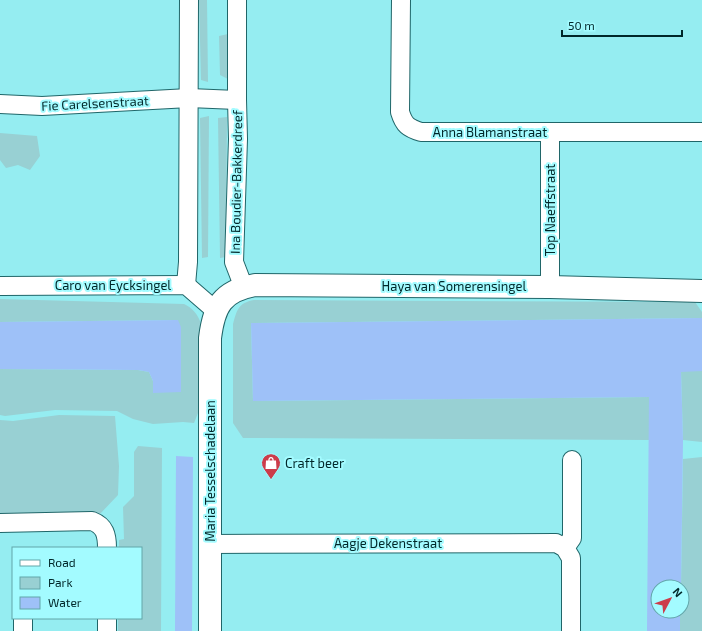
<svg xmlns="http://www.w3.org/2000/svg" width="702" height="631" viewBox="0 0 702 631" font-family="'Exo 2',sans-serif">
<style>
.green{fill:#98d0d3}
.water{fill:#9ec1f8}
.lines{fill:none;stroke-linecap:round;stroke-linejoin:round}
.street-casing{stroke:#206669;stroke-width:20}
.secondary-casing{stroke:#206669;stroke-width:24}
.street{stroke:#fff;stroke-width:18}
.secondary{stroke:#fff;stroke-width:22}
.labels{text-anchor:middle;stroke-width:4;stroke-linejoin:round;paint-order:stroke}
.street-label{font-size:13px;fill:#002729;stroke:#a3fbff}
.poi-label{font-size:13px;fill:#002729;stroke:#a3fbff;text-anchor:start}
</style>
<rect width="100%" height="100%" fill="#95edf1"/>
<!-- green -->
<g class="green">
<polygon points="199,0 207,0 208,82 201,80"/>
<polygon points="228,34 228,79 220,75 219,36"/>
<polygon points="209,116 208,257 202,258 200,118"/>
<polygon points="227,117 226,257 220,258 218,118"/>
<polygon points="0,133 37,136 40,156 30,170 18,165 6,168 0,160"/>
<path d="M0 299 184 304C192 308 196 312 200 321L198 413 194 423 183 422 153 424 133 419 117 411 55 410 5 416 0 415V369L138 370 149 372 153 381 178 320 0 322Z"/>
<path d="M254 300 695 302 702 312V318L251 323 253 401 649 397V440L243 438 233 423V324C237 310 238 303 254 300Z"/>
<polygon points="681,371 702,371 702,442 683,440"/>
<polygon points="59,415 115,416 119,466 118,495 99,515 0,516 0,420 13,421"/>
<polygon points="138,446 162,448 161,631 118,631 118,618 141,618 141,548 119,548 119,540 124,539 123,507 134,496 134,452"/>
<polygon points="702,457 702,631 680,631 680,611 682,611 682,587 681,587 683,459"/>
</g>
<!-- water -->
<g class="water">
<polygon points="702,318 702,371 681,372 683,440 681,587 658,587 658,611 680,611 680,631 647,631 649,397 253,401 251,323"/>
<polygon points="178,320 181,327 181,392 153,393 153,381 149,372 138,370 0,369 0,322"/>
<polygon points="176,456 193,457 192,631 175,631"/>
</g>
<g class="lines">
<defs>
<g id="street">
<polyline points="237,0 237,100 238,139 234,262 244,288"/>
<path d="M401 0 400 112C404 125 408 128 421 132H702"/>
<polyline points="0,104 42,106 189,98 237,100"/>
<polyline points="550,133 550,287"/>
<polyline points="186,285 188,262 189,0"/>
<polyline points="0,286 186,285 216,311"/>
<path d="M0 523 92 521C105 526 107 535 107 548"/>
<polyline points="210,544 556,543 565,548 571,558 571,631"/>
<polyline points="565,548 572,538 572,460"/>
<polyline points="23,631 23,618"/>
<polyline points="107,631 107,618"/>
</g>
<path id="secondary" d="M210 631V338C214 306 222 291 255 285L550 287 702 291"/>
</defs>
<!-- street casing -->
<use href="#street" class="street-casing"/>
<!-- secondary casing -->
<use href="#secondary" class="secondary-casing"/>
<!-- street -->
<use href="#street" class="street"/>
<!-- secondary -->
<use href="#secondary" class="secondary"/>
</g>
<!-- icons -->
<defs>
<symbol id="shop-pin" viewBox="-11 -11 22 30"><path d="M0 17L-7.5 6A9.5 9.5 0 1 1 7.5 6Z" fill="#cc3c4a" stroke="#a3fbff"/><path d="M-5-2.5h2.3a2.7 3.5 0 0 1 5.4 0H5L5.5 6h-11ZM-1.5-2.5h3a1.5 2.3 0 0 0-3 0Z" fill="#fff"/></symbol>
</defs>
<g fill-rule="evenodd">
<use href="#shop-pin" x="260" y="452" width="22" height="30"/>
</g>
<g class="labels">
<!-- street labels -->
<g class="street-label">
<text transform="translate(95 103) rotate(-3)" y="5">Fie Carelsenstraat</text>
<text x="490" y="137">Anna Blamanstraat</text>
<text transform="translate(236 182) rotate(-89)" y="5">Ina Boudier-Bakkerdreef</text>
<text transform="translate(550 210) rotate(-90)" y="5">Top Naeffstraat</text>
<text x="113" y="290">Caro van Eycksingel</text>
<text x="454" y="291">Haya van Somerensingel</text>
<text transform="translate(210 471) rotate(-90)" y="5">Maria Tesselschadelaan</text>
<text x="388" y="548">Aagje Dekenstraat</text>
</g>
<!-- poi labels -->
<g class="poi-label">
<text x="285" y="468">Craft beer</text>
</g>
</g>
<!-- legend -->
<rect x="12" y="547" width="130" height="72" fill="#a3fbff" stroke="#62a6a9"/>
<rect x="20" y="560" width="20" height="6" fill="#ffffff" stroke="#62a6a9"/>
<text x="48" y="567" font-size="12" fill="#002729">Road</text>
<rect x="20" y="577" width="20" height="12" fill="#98d0d3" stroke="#62a6a9"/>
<text x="48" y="587" font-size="12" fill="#002729">Park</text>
<rect x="20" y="597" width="20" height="12" fill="#9ec1f8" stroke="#62a6a9"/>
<text x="48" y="607" font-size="12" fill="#002729">Water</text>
<!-- north arrow -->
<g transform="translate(670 599) rotate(49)"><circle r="19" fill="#a3fbff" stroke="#62a6a9"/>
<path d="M0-3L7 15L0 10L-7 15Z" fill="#cc3c4a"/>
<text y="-6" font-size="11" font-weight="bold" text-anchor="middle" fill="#002729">N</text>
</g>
<!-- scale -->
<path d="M562 30v6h120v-6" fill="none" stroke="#002729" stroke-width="2"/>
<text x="568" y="30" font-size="12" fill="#002729" stroke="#a3fbff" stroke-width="3" paint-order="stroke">50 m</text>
</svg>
